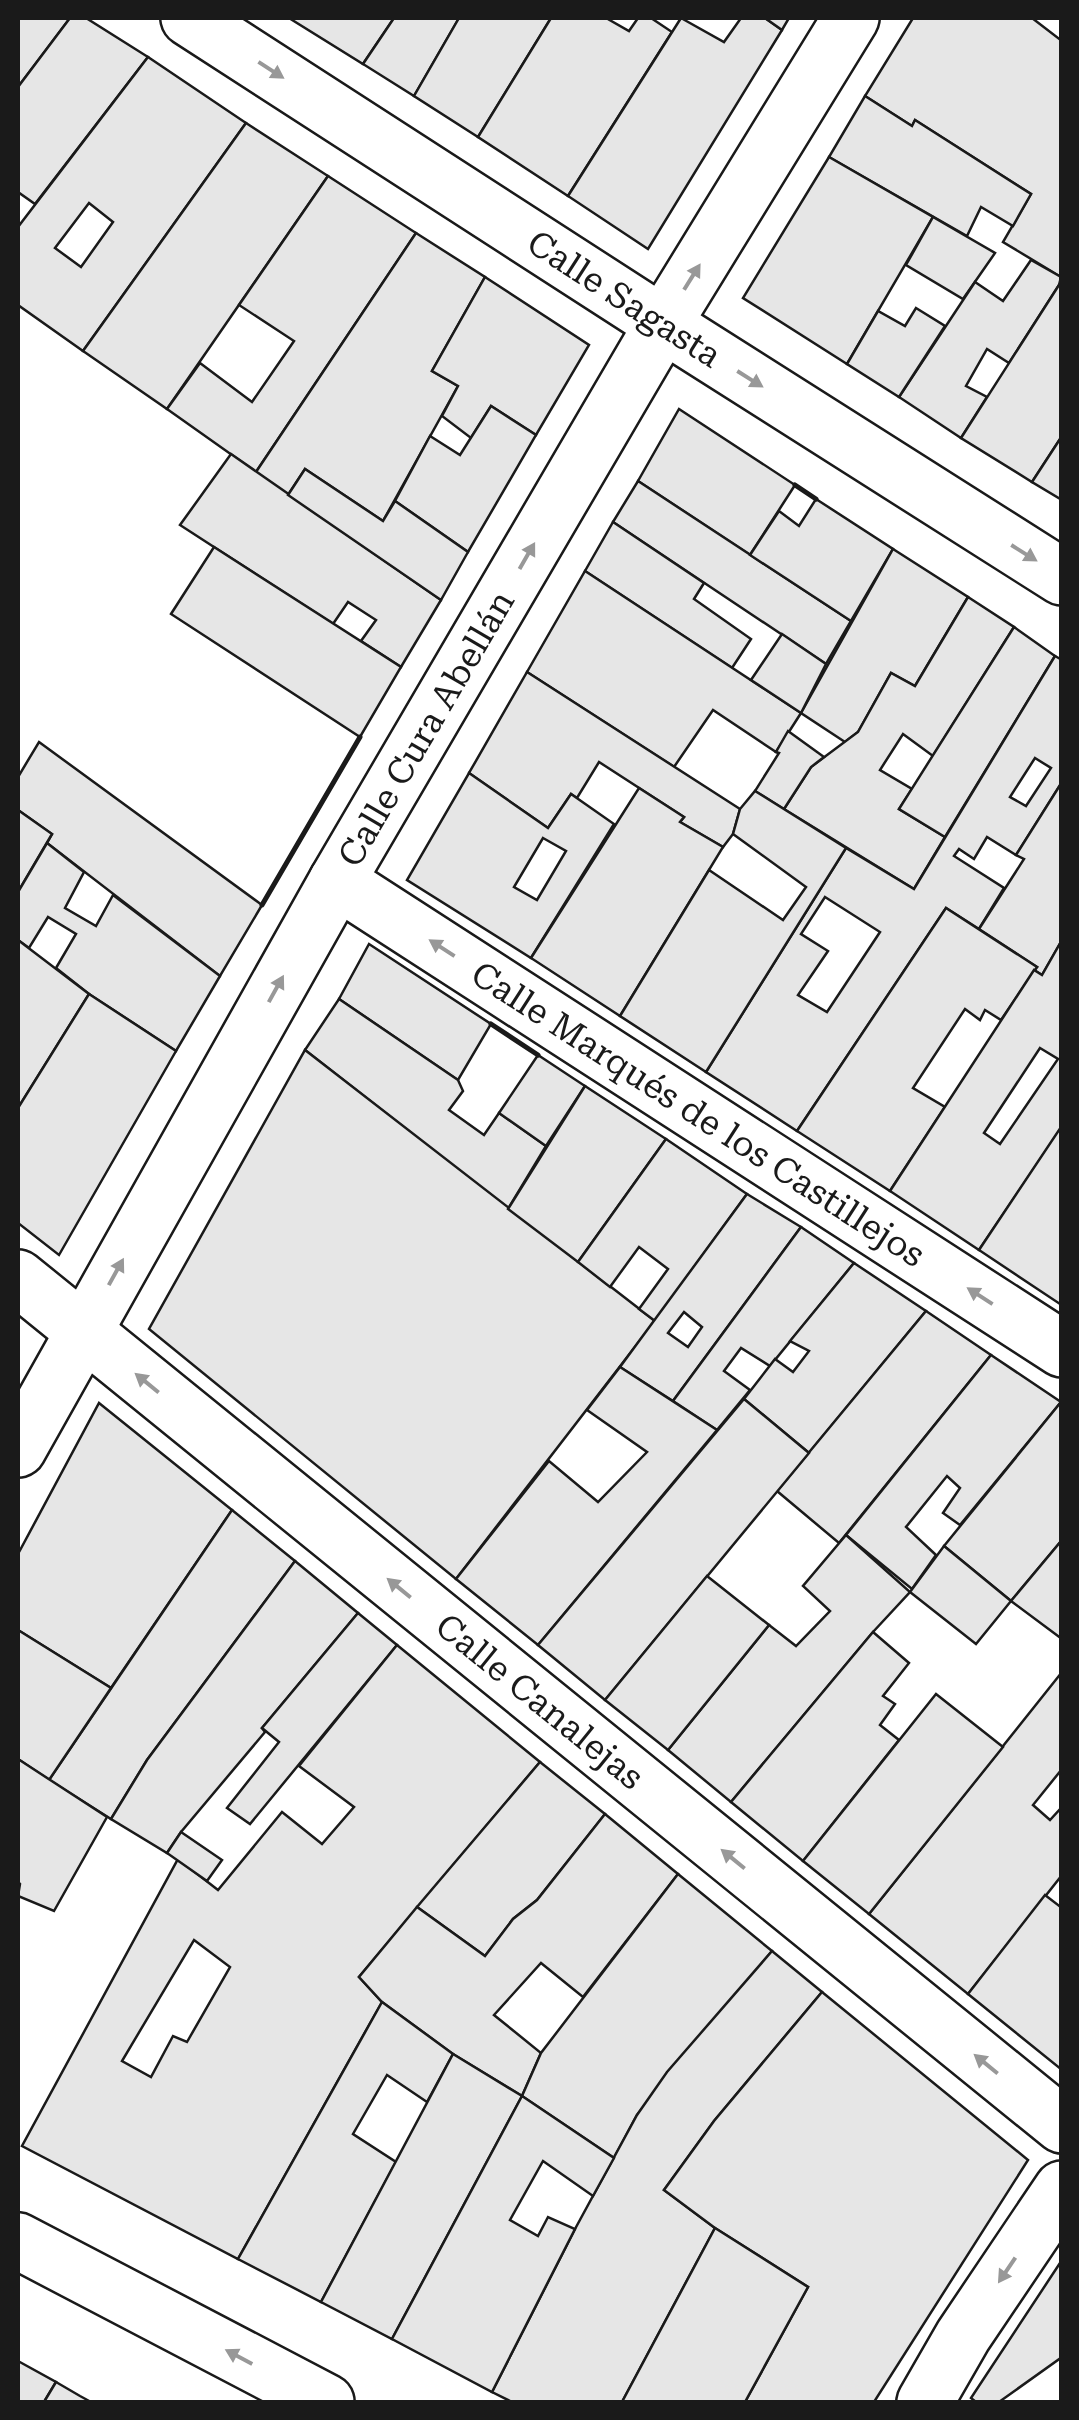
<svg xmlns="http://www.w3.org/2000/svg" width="1079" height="2420" viewBox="0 0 1079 2420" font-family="'Roboto Serif',serif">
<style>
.building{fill:#e6e6e6;stroke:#1a1a1a;stroke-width:2.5;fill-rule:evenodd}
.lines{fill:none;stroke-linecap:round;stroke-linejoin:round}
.street-casing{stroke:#1a1a1a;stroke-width:60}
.street{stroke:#fff;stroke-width:55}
.wall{stroke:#1a1a1a;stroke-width:5}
.oneway{fill:#989898}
.labels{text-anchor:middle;stroke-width:8;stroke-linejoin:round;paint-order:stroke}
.street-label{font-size:35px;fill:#1a1a1a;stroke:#fff}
</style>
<rect width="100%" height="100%" fill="#fff"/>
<!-- building -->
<g class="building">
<polygon points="18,18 70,18 18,87"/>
<polygon points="70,18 86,18 148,57 35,204 18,192 18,87"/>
<polygon points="289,18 394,18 363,64"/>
<polygon points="394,18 459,18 414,96 363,64"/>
<polygon points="459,18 551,18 478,137 414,96"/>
<polygon points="551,18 606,18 629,31 638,18 651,18 672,32 568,196 478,137"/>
<polygon points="681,18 724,42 741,18 765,18 782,30 648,249 568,196"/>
<polygon points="765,18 789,18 782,30"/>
<polygon points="913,18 1032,18 1062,41 1061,277 1003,242 1031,194 915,120 912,126 865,96"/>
<path d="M148 57 246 123 83 351 18 305V227ZM89 203 113 222 81 267 55 248Z"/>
<polygon points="865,96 912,126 915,120 1031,194 1013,226 981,207 967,236 829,157"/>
<polygon points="246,123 328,176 167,409 83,351"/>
<polygon points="829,157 933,217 847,364 743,298"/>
<polygon points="328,176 416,233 256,472 167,409 200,363 252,402 294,341 239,305"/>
<polygon points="933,217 995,253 963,299 906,265"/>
<polygon points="416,233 485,277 432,371 458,386 383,521 305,469 288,495 256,472"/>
<polygon points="1031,260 1061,277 1059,285 1009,363 987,349 966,386 987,397 961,438 899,397 975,282 1003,301"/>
<polygon points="485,277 589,345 536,435 491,406 471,438 442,416 458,386 432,371"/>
<polygon points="1059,285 1062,286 1062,436 1032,482 961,438"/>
<polygon points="916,308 945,326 899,397 847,364 878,311 905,326"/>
<polygon points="491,406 536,435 468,552 395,501 430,436 460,455"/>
<polygon points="679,409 795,485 750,555 638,481"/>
<polygon points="1062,436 1062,500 1032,482"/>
<polygon points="231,454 441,600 401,667 361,641 376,620 348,602 333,624 180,525"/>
<polygon points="305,469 383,521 395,501 468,552 441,600 288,495"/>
<polygon points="638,481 851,621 826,664 613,522"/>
<polygon points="816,499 893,549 851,621 750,555 779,511 799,526"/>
<polygon points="613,522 704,583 694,599 751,639 732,668 585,571"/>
<polygon points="214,547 401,667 360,737 171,614"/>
<polygon points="893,549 968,597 915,686 891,673 858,732 845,742 801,713"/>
<polygon points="585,571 801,713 776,752 713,710 674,767 527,672"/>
<polygon points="968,597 1014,627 933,756 903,734 880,770 912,789 899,809 945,837 914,889 784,809 811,767 858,732 891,673 915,686"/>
<polygon points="1014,627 1055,656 945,837 899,809"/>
<polygon points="782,634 826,664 801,713 751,680"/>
<path d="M1055 656 1062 660V782L1016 855 987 837 974 859 959 849 954 856 1004 888 979 929 946 908 797 1131 706 1072 846 848 914 889ZM1035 758 1051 768 1026 806 1010 797ZM825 897 880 932 827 1012 798 995 828 951 801 934Z"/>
<polygon points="527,672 740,809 733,834 723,847 680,822 684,817 599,762 577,798 571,794 548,828 469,773"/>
<polygon points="788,731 824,757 811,767 784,809 755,791 779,753 776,752"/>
<polygon points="39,742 262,905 220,976 47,843 52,834 18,810 18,777"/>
<path d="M469 773 548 828 571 794 614 824 531 958 407 880ZM543 838 566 851 537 900 514 887Z"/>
<polygon points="1062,782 1062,940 1042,975 1034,970 1037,967 979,929 1024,859 1016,855"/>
<polygon points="639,788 684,817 680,822 723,847 620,1016 531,958"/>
<polygon points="755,791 846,848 706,1072 620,1016 709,870 783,920 806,887 733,834 740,809"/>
<polygon points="18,810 52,834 18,892"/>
<polygon points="47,843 84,872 65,908 96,926 113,895 220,976 176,1051 89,994 56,968 76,934 48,917 29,948 18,940 18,892"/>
<polygon points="946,908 1037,967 1001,1020 985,1010 980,1020 965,1009 913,1088 945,1107 890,1191 797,1131"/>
<polygon points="18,940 89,994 18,1108"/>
<path d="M1062 940V1127L979 1250 890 1191 1034 970 1042 975ZM1040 1048 1058 1059 1000 1144 984 1133Z"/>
<polygon points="369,944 491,1024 458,1080 339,999"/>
<polygon points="89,994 176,1051 59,1255 18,1223 18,1108"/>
<polygon points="339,999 458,1080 463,1091 449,1110 484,1135 499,1113 546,1146 508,1209 305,1050"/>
<polygon points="305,1050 655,1321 456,1579 149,1329"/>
<polygon points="538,1055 585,1086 546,1146 499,1113"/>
<polygon points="585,1086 666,1139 578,1262 508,1209"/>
<polygon points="1061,1127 1062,1302 1060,1304 979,1250"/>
<polygon points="666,1139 747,1194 655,1321 639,1309 668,1269 639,1247 610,1287 578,1262"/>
<path d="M747 1194 801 1227 673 1401 620 1367ZM684 1312 702 1327 688 1347 668 1333Z"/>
<polygon points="801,1227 854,1263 770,1366 741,1348 724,1371 750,1390 717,1430 673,1401"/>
<polygon points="854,1263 926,1311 809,1453 744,1399 775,1359 793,1372 809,1351 790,1341"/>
<polygon points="926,1311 991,1355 839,1543 777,1491"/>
<polygon points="991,1355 1061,1402 960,1525 943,1513 960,1488 947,1476 906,1527 936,1555 912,1589 846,1535"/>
<polygon points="620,1367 717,1430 538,1645 456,1579 549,1461 598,1502 647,1452 587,1410"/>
<polygon points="744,1399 809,1453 605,1700 538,1645"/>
<polygon points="1061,1402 1062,1540 1011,1601 944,1546"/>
<polygon points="99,1403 232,1510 111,1688 18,1630 18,1554"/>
<polygon points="232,1510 295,1561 147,1760 111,1819 49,1780"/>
<polygon points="846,1535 910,1592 873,1632 731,1802 668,1750 769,1625 796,1646 830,1611 803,1586"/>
<polygon points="1062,1540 1062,1639 1011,1601"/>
<polygon points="944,1546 1011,1601 976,1644 910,1592"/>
<polygon points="295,1561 358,1613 262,1728 265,1732 181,1832 167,1853 111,1819 147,1760"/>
<polygon points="707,1576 769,1625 668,1750 605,1700"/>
<polygon points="358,1613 397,1645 250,1824 227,1808 279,1742 262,1728"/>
<polygon points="18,1630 111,1688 49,1780 18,1759"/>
<polygon points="873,1632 909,1663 883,1696 895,1704 880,1725 899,1740 803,1861 731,1802"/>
<path d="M397 1645 540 1762 359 1977 382 2002 238 2259 22 2146 178 1859 218 1890 282 1812 322 1844 354 1807 299 1766ZM194 1940 230 1967 187 2042 173 2036 151 2077 122 2061Z"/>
<polygon points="1062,1672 1062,1769 1033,1805 1050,1820 1062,1807 1062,1875 968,1994 869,1914"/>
<polygon points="936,1694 1003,1747 869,1914 803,1861"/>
<polygon points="18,1759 107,1817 54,1911 18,1896 20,1884 18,1882"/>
<polygon points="540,1762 605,1814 537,1900 513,1919 485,1956 417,1907"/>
<polygon points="605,1814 678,1874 583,1997 541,1963 494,2015 541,2053 522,2096 453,2054 382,2002 359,1977 417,1907 485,1956 513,1919 537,1900"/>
<polygon points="181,1832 222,1860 207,1881 167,1853"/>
<polygon points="678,1874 772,1951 637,2115 614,2158 522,2096 541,2053"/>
<polygon points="1045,1895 1062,1908 1062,2070 968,1994"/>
<polygon points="772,1951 822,1992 714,2121 664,2190 715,2228 622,2402 512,2402 492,2392 575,2229 637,2115 667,2072"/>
<polygon points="822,1992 1028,2160 874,2402 745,2402 808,2287 715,2228 664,2190 714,2121"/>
<polygon points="382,2002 453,2054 427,2102 387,2075 353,2134 396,2162 321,2302 238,2259"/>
<polygon points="453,2054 522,2096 392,2339 321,2302"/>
<polygon points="522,2096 614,2158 593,2196 543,2161 510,2220 538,2236 548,2217 575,2229 492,2392 392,2339"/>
<polygon points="715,2228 808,2287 745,2402 622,2402"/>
<polygon points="1062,2260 1062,2357 999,2402 976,2402 971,2398"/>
<polygon points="18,2361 56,2382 44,2402 18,2402"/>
<polygon points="56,2382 80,2396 91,2402 44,2402"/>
</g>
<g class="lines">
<defs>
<g id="street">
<path id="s1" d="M189 18 663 324 1062 577"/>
<path id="s2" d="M337 881 1062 1349"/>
<path id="s3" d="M18 1278 1062 2125"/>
<path id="s4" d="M18 1449 337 881 663 324 851 18"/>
<polyline points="18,2241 326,2402"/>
<polyline points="925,2402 963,2336 1062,2189"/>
</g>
</defs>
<!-- street casing -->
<use href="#street" class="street-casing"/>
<!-- street -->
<use href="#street" class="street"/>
<!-- wall -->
<g class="wall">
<polyline points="795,485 816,499"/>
<polyline points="262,905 360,737"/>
<polyline points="491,1024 538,1055"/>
</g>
</g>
<!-- one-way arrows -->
<defs><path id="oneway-solid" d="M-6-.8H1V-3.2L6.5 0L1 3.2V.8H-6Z" transform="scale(2.5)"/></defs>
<g class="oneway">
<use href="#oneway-solid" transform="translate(271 70) rotate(33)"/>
<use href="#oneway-solid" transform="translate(692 277) rotate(-58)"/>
<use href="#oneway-solid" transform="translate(750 379) rotate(32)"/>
<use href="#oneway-solid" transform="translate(1024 553) rotate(32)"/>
<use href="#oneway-solid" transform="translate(527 556) rotate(-60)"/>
<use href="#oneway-solid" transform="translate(442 948) rotate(-147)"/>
<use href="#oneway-solid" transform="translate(276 989) rotate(-61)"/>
<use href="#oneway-solid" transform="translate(116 1272) rotate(-61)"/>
<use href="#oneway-solid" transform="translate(980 1296) rotate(-147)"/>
<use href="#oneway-solid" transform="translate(147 1383) rotate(-141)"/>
<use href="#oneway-solid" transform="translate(399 1588) rotate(-141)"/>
<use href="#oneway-solid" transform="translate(733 1859) rotate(-141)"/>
<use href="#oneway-solid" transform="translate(986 2064) rotate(-141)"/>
<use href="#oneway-solid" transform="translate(1007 2270) rotate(124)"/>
<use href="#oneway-solid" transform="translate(239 2357) rotate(-152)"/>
</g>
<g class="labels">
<!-- street labels -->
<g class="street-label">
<text dy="12" stroke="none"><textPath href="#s1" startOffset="518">Calle Sagasta</textPath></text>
<text dy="12" stroke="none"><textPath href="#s4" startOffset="828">Calle Cura Abellán</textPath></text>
<text dy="12" stroke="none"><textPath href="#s2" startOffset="430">Calle Marqués de los Castillejos</textPath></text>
<text dy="12" stroke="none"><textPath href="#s3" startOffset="672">Calle Canalejas</textPath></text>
</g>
</g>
<!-- border -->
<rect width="1079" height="2420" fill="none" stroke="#1a1a1a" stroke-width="40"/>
</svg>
